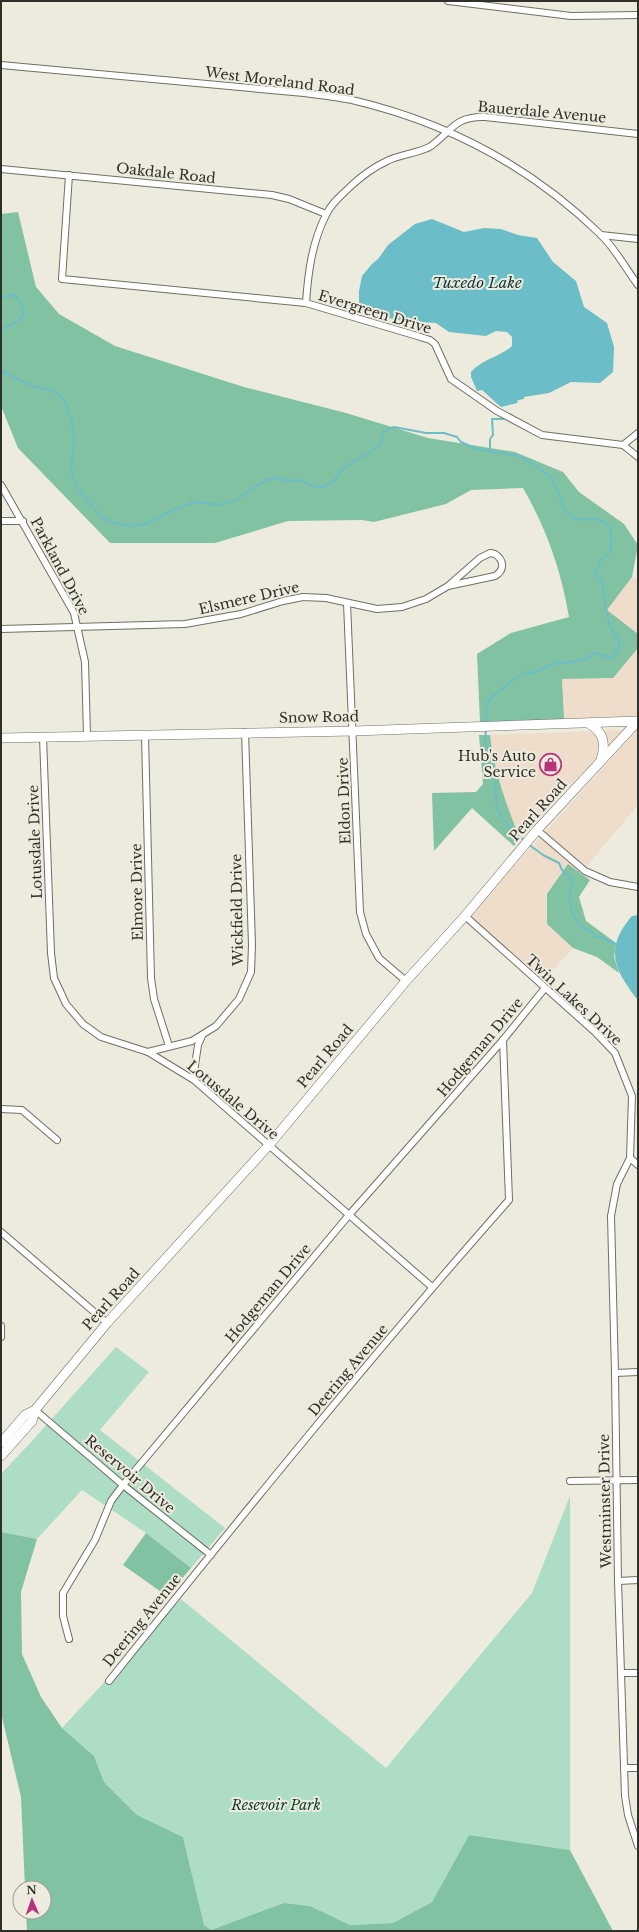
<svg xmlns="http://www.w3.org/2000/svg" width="639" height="1932" viewBox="0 0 639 1932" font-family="'Libre Baskerville',serif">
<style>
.commercial{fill:#efddcc}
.green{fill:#aeddc5}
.forest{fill:#81c2a2}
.water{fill:#6bbdc7}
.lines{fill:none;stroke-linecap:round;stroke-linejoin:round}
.stream{stroke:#6bbdc7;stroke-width:2}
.minor-casing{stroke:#716f63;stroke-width:8}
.primary-casing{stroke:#716f63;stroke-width:10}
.minor{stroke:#fff;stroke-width:6}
.primary{stroke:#fff;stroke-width:9}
.labels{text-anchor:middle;stroke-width:4;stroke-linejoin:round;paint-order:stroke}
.street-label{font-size:14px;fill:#302f2a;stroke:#edebdd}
.poi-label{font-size:14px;fill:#302f2a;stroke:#edebdd;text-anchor:end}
.park-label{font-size:14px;font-style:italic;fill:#083f2a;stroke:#edebdd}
.water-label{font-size:15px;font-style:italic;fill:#0f383c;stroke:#edebdd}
</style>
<rect width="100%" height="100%" fill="#edebdd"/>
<!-- commercial -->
<g class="commercial">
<polygon points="632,577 638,579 638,634 607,610"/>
<polygon points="638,648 638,716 564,719 562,679 613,678"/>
<polygon points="638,729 638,805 581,873 568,864 547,924 573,948 542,982 469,916"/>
<polygon points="623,730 520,838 506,805 492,753 490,735"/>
</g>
<!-- green -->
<g class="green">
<polygon points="116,1347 149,1372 100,1430 225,1528 191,1568 146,1533 82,1490 37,1539 1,1532 1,1474 33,1440"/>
<polygon points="570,1496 570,1850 469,1835 432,1902 393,1923 350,1925 310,1906 284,1903 211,1930 204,1925 183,1837 137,1815 104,1782 94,1756 62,1728 181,1599 386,1768 532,1593"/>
</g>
<!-- forest -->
<g class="forest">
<path d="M18 212 36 287 59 314 115 346 244 387 346 413 428 438 515 452 563 472 579 492 624 524 638 545 632 577 607 610 638 634V648L613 678 562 679 564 719 480 722 477 654 511 633 569 617C561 570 547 530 523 488L471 490 446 504 374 522 362 520 288 521 215 543H110L18 448 1 406V214Z"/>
<path d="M479 735H490C494 771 506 805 520 838L514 846 472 808 434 851 432 793 476 792 483 784Z"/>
<polygon points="568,864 590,880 579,897 586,921 616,943 614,957 619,973 597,957 573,948 547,924 547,894"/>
<polygon points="1,1532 37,1539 21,1592 22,1654 41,1697 62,1728 94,1756 104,1782 137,1815 183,1837 204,1925 211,1930 284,1903 310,1906 350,1925 393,1923 432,1902 469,1835 570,1850 613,1931 27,1931 26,1912 44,1912 44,1888 25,1888 21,1797 1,1713"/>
<polygon points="146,1533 191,1568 167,1596 123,1565"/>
</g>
<!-- water -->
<g class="water">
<path d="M432 219 464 232 484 228 501 229 518 235 537 238 553 262 576 281 584 307 607 323 614 347 613 372 600 383 571 382 549 393 524 397V399L518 400 517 403 501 407 482 390 477 391 471 377V372C482 359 500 357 512 346V337L507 332 496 331 486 336 449 332 436 323 402 321 367 313 359 308V291L362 276 372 264 378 259 388 245 415 224Z"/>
<path d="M638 915V1000C633 995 629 988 625 982 609 957 613 938 632 916Z"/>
</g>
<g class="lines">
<!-- stream -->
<g class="stream">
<path d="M1 297 14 295C22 303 25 307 22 318L1 330"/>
<path d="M1 371 33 386 54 391 64 400 72 420 74 442 71 471 76 486 100 516 114 523 131 526 146 524 175 509 195 502 220 505 236 500 258 485 270 479 279 478 287 481 298 480 316 487H323L331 483 344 468 372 451 381 443 383 433 388 429 394 427 426 433H444L457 437 461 442 477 449 519 456 535 465 552 478 566 511 574 519C581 520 586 519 593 519 613 520 613 536 610 552L601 560 595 574 602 580 605 604 610 627 619 641V648L611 658 596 653 585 659 567 663 558 662 533 673 524 672 494 695 487 703 486 724"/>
<polyline points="490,452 490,439 493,435 492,419 503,419"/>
<polyline points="486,728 485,741 489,765 495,779 497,809 512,831 525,841"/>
<path d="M528 844 543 855 559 863 562 870 573 880C567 895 569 916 582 927 585 930 589 930 593 933L594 936 600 937 617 945"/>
</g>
<defs>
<g id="minor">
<polyline points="448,1 571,16 638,15"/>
<path d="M1 65 304 93C320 95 336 97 352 100 446 122 531 167 600 234 615 248 626 269 638 285"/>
<polyline points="1,169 272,195 289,199 326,214"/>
<polyline points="69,175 62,279 306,303 414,335 430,340 435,344 451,379 497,411 542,435 623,445 638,457"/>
<polyline points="601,235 638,239"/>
<path d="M306 303C308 273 312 242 326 215 331 203 343 194 352 185 363 175 374 167 387 161 398 155 423 152 431 146 452 131 454 116 485 117L638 134"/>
<polyline points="623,445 638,433"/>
<polyline points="1,485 74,613 85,662 87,735"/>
<polyline points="1,521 23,521"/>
<polyline points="347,603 360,912 366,934 379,958 406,981"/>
<path d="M1 629 185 624 241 614 283 601 303 597 326 598 377 609 402 607 426 599 448 586 480 558 490 553 495 554C504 560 505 570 495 576L448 586"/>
<polyline points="145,736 151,978 154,999 169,1046"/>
<polyline points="43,737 51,953 54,978 66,1004 83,1024 101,1037 148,1052 194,1080 432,1287"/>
<polyline points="537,830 585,871 610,882 638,887"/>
<polyline points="465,916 595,1032 615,1053 632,1096 630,1158 638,1165"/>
<polyline points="148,1052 192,1041 216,1026 239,999 251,972 252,945 245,732"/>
<polyline points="193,1079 198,1045 202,1036"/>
<polyline points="1,1109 22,1110 57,1140"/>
<polyline points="630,1158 617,1184 611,1216 615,1373 618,1581 625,1796 628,1815 638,1846"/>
<polyline points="1,1232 107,1323"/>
<polyline points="1,1326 1,1337"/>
<polyline points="615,1373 638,1372"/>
<polyline points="35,1410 123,1485 211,1555"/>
<polyline points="570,1481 638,1480"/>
<polyline points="618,1581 638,1580"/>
<polyline points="69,1639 63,1616 63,1593 95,1540 111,1501 123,1485 349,1215 503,1040 545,988"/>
<polyline points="621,1673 638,1673"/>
<path d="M109 1681C239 1519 371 1356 509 1200L503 1040"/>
<polyline points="624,1768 638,1768"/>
</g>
<g id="primary">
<path d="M588 723C604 732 606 743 601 760"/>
<polyline points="1,738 354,731 638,721"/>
<polyline points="1,1443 25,1415 35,1410"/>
<polyline points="1,1456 32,1421 35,1410 107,1323 269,1145 406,981 465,916 537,830 638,721"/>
</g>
</defs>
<!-- minor casing -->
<use href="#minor" class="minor-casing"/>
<!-- primary casing -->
<use href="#primary" class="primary-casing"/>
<!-- minor -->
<use href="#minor" class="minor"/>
<!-- primary -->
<use href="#primary" class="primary"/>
</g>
<!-- icons -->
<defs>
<symbol id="shop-ring" viewBox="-11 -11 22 22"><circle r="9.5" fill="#edebdd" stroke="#b6347e" stroke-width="1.5"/><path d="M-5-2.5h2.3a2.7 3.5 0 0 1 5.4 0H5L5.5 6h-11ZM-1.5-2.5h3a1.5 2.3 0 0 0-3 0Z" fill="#b6347e"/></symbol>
</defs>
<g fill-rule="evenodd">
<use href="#shop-ring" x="538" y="752" width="25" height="25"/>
</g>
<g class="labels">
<!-- street labels -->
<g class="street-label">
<text transform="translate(280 81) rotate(7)" y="5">West Moreland Road</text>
<text transform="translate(542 112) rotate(5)" y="5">Bauerdale Avenue</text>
<text transform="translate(166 173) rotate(6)" y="5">Oakdale Road</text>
<text transform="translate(375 312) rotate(17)" y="5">Evergreen Drive</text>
<text transform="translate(60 566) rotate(62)" y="5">Parkland Drive</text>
<text transform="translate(249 598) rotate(-13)" y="5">Elsmere Drive</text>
<text transform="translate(319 717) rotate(-1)" y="5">Snow Road</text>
<text transform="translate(344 801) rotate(-92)" y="5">Eldon Drive</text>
<text transform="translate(538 810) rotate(-48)" y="5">Pearl Road</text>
<text transform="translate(35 842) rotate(-92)" y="5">Lotusdale Drive</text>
<text transform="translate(137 892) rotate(-91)" y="5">Elmore Drive</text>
<text transform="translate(237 910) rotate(-91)" y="5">Wickfield Drive</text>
<text transform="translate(574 1000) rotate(43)" y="5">Twin Lakes Drive</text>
<text transform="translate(480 1047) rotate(-50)" y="5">Hodgeman Drive</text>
<text transform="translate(325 1056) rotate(-50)" y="5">Pearl Road</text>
<text transform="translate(233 1100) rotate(40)" y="5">Lotusdale Drive</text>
<text transform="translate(268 1293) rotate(-50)" y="5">Hodgeman Drive</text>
<text transform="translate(111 1299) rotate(-48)" y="5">Pearl Road</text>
<text transform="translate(348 1370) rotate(-50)" y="5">Deering Avenue</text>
<text transform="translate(130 1474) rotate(40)" y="5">Reservoir Drive</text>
<text transform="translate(605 1501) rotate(-91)" y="5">Westminster Drive</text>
<text transform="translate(142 1620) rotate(-51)" y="5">Deering Avenue</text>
</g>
<!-- poi labels -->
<g class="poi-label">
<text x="536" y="761">Hub's Auto<tspan x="536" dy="16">Service</tspan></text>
</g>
<!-- park labels -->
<g class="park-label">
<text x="276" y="1810">Resevoir Park</text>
</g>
<!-- water labels -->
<g class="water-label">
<text x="477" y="288">Tuxedo Lake</text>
</g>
</g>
<!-- border -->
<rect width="639" height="1932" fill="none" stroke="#302f2a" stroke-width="4"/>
<!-- north arrow -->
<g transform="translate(32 1900) rotate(358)"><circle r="19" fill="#edebdd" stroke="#a1a095"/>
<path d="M0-3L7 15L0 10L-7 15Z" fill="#b6347e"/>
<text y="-6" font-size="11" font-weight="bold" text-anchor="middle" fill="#302f2a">N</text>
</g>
</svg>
